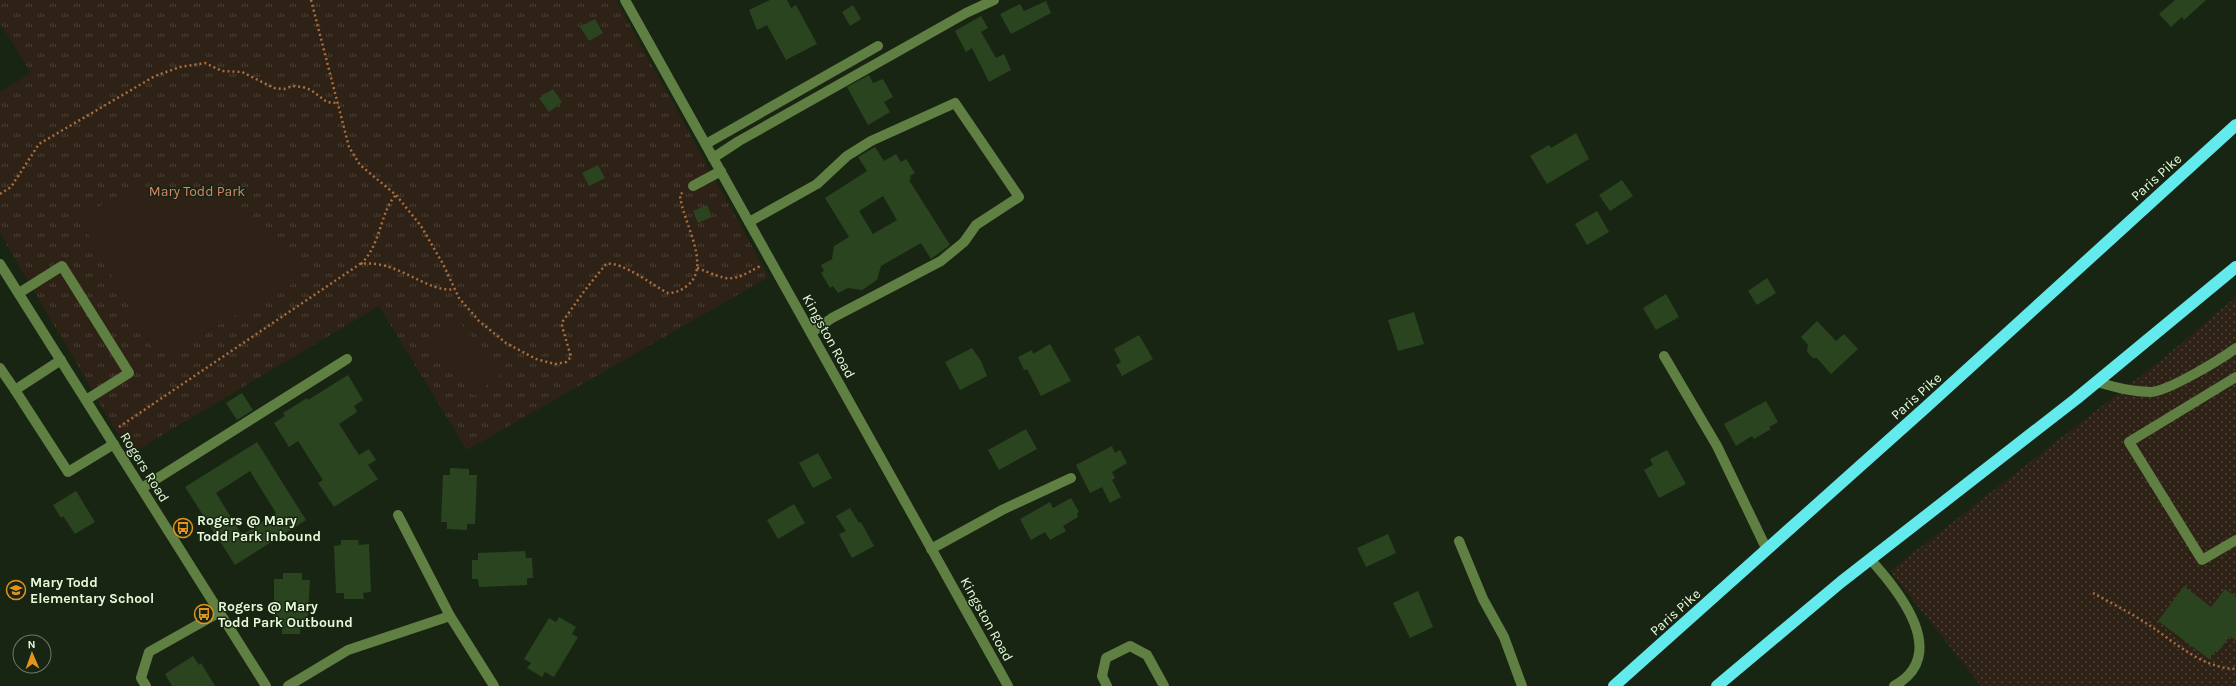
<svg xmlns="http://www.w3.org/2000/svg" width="2236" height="686" viewBox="0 0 2236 686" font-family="Karla,sans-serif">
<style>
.grass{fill:url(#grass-dots)}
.park{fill:url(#park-tufts)}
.pitch{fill:#2e2116}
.building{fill:#2b4420;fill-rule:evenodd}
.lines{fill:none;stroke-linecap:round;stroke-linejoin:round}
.path{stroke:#ab6e3e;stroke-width:2.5;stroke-dasharray:2 3;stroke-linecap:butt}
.minor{stroke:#5f7f43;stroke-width:10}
.highway{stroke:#63eaed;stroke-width:12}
.labels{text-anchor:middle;stroke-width:3;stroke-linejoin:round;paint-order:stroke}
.street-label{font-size:14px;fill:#e7fbdb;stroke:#182512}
.park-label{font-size:14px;fill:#d3876e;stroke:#182512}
.poi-label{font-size:14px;font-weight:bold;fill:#e7fbdb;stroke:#182512;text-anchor:start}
</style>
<defs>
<pattern id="grass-dots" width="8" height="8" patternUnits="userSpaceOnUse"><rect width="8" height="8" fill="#2e2116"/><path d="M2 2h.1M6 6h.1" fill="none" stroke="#4c4237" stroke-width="1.8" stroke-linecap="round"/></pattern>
<pattern id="park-tufts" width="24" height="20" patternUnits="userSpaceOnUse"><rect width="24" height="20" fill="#2e2116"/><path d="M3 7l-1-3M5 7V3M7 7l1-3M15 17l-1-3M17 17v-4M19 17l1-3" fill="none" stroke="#4c4237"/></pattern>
</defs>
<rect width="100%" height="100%" fill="#182512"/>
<!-- grass -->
<polygon class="grass" points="2236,297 2236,686 1981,686 1890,571 2165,357"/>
<!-- park -->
<polygon class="park" points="0,0 616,0 769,277 467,450 379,306 137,450 116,431 0,233 0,92 31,73 0,23"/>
<!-- pitch -->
<g class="pitch">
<polygon points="166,189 216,196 252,215 276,235 292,257 303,278 172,351 151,346 79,218 118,196"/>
<polygon points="458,320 502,373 474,396 431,343"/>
</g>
<!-- building -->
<g class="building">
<polygon points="770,0 787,0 791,8 796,5 817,44 786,60 767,25 757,30 749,10"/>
<polygon points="2175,0 2206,0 2184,20 2182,17 2171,27 2159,14"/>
<polygon points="1046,1 1051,13 1011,34 1000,14 1020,4 1024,11"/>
<polygon points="853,5 861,19 850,26 842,12"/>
<polygon points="981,16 988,28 981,32 996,58 1004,54 1011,70 989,82 972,48 966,52 955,31"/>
<polygon points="595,19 603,33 589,41 580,27"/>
<polygon points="869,75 873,83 883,79 893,97 884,102 890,112 868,125 847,87"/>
<polygon points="553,89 562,102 549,112 539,98"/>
<polygon points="1576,133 1589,159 1547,184 1530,156 1549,145 1551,148"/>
<path d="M875 147 884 161 896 154 901 162 906 159 915 173 910 176 911 179 909 180 950 245 931 259 921 243 881 266 877 280 862 290 848 288 838 293 833 286 830 288 821 273 824 271 821 265 832 259 834 246 849 237 825 198 867 171 858 157ZM883 196 897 220 873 234 859 211Z"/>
<polygon points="598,165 605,178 589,186 582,173"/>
<polygon points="1622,180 1633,196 1610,211 1599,195"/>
<polygon points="707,205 712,217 698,223 693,211"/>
<polygon points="1597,211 1609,232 1587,245 1575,224"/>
<polygon points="1767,278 1776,293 1757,305 1748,291"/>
<polygon points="1666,294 1679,317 1656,330 1643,308"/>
<polygon points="1414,312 1424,344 1398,351 1388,320"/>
<polygon points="1817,321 1836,341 1844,334 1858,349 1831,374 1817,358 1813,358 1807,352 1808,345 1801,337"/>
<polygon points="1139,335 1153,359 1122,376 1116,365 1121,362 1114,349"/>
<polygon points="1050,344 1071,381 1041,396 1027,369 1024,370 1018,357 1032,350 1033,354"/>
<polygon points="972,348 981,361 987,376 960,390 945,362"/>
<polygon points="348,375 363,400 354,406 357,412 339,424 359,455 369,449 376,460 368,465 378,479 334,507 318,483 323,480 298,441 289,447 274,423 285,416 283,413 307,398 308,400"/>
<polygon points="242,393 253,410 237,420 226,403"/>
<polygon points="1766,401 1778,422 1769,427 1771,429 1754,439 1752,436 1736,446 1724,424"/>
<polygon points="1026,429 1037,449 999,470 988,450"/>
<path d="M257 442 306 520 235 565 185 487ZM250 471 276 513 242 535 216 493Z"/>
<polygon points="1112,446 1115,453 1120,450 1127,463 1112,472 1115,478 1112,480 1121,497 1110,503 1102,487 1090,493 1076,465"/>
<polygon points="1667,450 1686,484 1659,498 1644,470 1653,465 1650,459"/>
<polygon points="818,453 832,478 813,488 799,463"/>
<polygon points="450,468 469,469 469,475 477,475 475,524 467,524 467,530 447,529 447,522 441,522 443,475 450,475"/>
<polygon points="76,491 95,522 75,534 63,516 61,518 53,505"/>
<polygon points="1071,498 1079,512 1077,513 1078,517 1063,526 1066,531 1050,540 1045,532 1031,540 1020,519 1050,502 1053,508"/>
<polygon points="794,504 805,523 778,539 767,520"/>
<polygon points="850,508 859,523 861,522 874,546 852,558 839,534 846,531 836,516"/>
<polygon points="1388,534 1396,553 1366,567 1357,548"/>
<polygon points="341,540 358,540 359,545 369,544 371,592 363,593 364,599 344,599 344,593 336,593 334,546 341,545"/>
<polygon points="525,551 526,558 532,558 533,578 527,578 527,585 479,587 478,579 472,579 472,560 478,560 478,553"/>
<polygon points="283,573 302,573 302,580 310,580 307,628 300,627 300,634 282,634 282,626 274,626 274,579 283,579"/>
<polygon points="2184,586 2211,607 2225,589 2236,597 2236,641 2230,636 2217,653 2215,651 2209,659 2158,621"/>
<polygon points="1418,591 1433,627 1410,638 1393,603"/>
<polygon points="559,617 576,627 572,634 578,637 554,677 545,672 542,677 527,668 531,663 524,659 549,618 556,622"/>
<polygon points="193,656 199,665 201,663 215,686 172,686 165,674"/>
</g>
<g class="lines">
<!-- path -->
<g class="path">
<path d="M311 0 349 147 360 165 396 195 421 226 443 264 459 298 479 321 506 343 536 359 555 364 566 362 571 357 562 326 563 321 585 290 606 264C623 261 653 286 668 293 676 293 682 290 688 285 712 265 682 221 680 195L683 192"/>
<polyline points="0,194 11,187 39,144 155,76 180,67 205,63 222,71 242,72 274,88 284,89 293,86 303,87 311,90 327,102 336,103"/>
<path d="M361 264C382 243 380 211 396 195"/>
<path d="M697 268C729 280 729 284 760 266"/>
<path d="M119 427 360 264C399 259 427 294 455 289"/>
<path d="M2093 593C2111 603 2131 613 2149 625 2176 643 2202 668 2236 669"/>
</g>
<!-- minor -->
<g class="minor">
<polyline points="625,0 1008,686"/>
<polyline points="706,144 878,46"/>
<polyline points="713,158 739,141 966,13 994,0"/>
<polyline points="693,186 721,171"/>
<polyline points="749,222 817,184 847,156 871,141 955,103 1019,197 976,225 964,242 941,261 832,318 811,333"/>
<polyline points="0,264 266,686"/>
<polyline points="19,293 62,266 129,373 86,400"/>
<polyline points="1664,356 1717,446 1767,550"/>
<polyline points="61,360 15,390 68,472 114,444"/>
<polyline points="0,368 15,390"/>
<polyline points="2236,377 2129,442 2202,560 2236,540"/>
<path d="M2097 382C2115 387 2132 392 2151 392 2169 391 2221 359 2236 348"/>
<polyline points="142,488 347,359"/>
<polyline points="398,515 450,616 494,686"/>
<polyline points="1459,541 1483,599 1504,637 1522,686"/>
<polyline points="931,549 1002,510 1071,478"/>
<path d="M1870 559C1899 591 1951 655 1894 686"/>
<polyline points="146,686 141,678 149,652 220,612"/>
<polyline points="288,686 348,650 450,616"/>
<polyline points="1107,686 1102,676 1106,658 1130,646 1147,655 1164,686"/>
</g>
<!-- highway -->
<g class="highway">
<polyline points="1614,686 1925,408 2236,125"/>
<polyline points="1717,686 1841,582 2076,399 2236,267"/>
</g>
</g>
<!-- icons -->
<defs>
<symbol id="bus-ring" viewBox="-11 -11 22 22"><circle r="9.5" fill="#182512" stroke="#e4941d" stroke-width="1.5"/><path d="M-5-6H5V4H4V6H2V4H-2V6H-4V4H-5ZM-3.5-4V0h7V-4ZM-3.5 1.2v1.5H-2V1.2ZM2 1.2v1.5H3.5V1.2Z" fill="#e4941d"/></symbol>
<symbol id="school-ring" viewBox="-11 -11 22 22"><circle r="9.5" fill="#182512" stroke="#e4941d" stroke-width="1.5"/><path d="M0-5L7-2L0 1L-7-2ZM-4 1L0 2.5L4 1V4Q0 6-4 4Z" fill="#e4941d"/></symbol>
</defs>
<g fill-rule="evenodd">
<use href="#bus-ring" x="172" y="517" width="22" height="22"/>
<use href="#school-ring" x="5" y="579" width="22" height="22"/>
<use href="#bus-ring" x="193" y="603" width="22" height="22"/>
</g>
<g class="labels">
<!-- street labels -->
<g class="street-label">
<text transform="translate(2156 177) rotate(-42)" y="5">Paris Pike</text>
<text transform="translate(829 336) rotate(61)" y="5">Kingston Road</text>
<text transform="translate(1916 396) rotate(-42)" y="5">Paris Pike</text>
<text transform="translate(145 467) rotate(58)" y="5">Rogers Road</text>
<text transform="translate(1675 612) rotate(-42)" y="5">Paris Pike</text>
<text transform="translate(987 619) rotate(61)" y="5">Kingston Road</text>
</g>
<!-- park labels -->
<g class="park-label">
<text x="197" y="196">Mary Todd Park</text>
</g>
<!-- poi labels -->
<g class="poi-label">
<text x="197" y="525">Rogers @ Mary<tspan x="197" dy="16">Todd Park Inbound</tspan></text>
<text x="30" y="587">Mary Todd<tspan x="30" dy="16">Elementary School</tspan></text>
<text x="218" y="611">Rogers @ Mary<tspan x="218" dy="16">Todd Park Outbound</tspan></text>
</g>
</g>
<!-- north arrow -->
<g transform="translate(32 654) rotate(358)"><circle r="19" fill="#182512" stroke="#6b7b62"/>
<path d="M0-3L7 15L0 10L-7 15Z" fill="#e4941d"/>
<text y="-6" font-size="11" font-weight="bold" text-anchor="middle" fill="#e7fbdb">N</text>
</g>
</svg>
